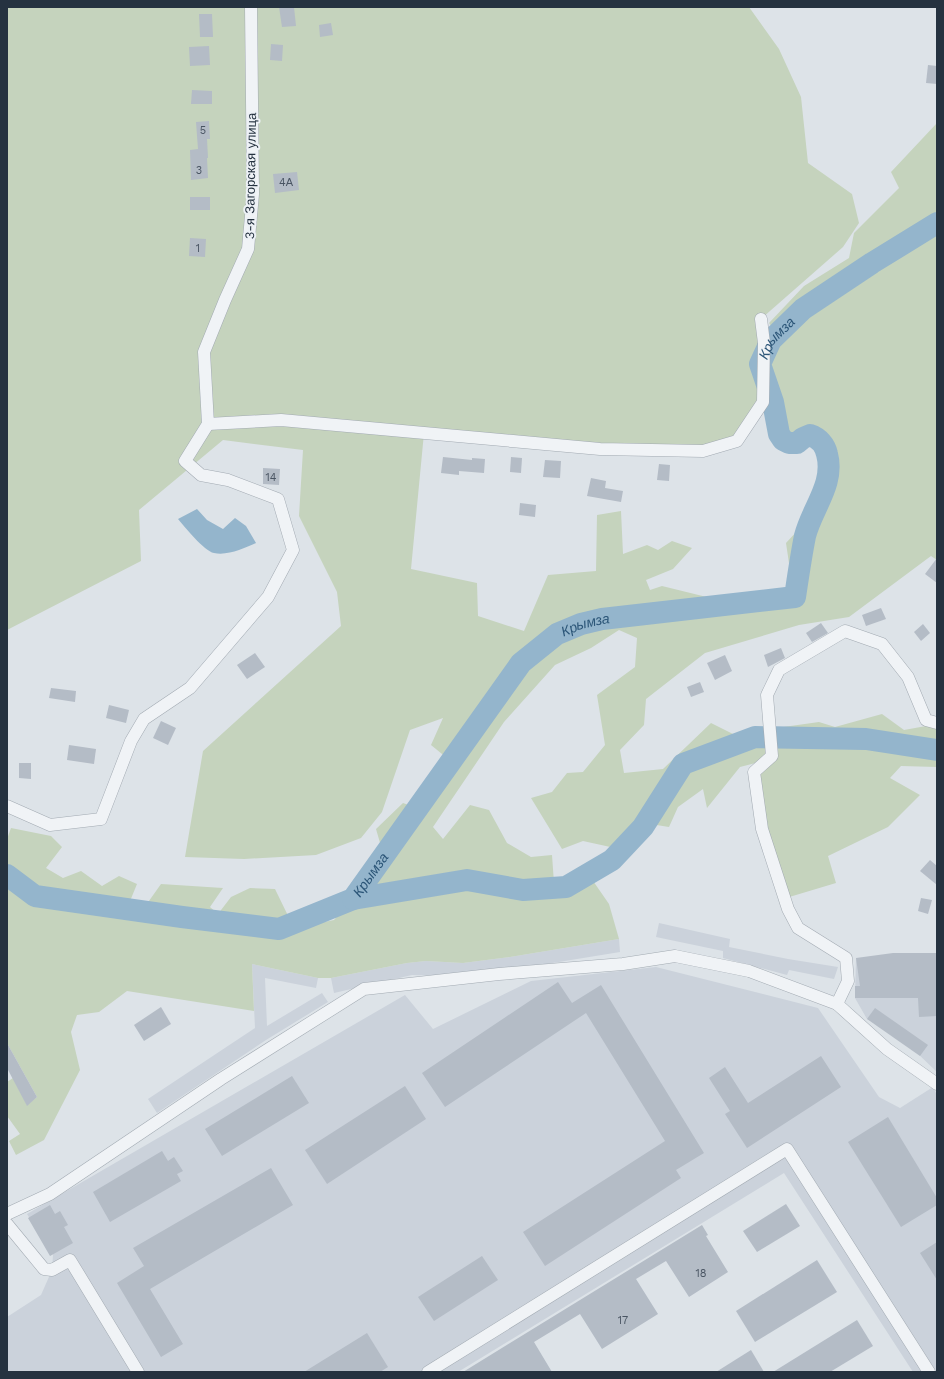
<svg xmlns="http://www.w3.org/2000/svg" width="944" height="1379" viewBox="0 0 944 1379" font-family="'Work Sans',sans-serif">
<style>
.built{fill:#cbd2db}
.green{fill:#c5d3bd;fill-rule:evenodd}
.water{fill:#94b5cc}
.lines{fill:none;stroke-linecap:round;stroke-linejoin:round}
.river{stroke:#94b5cc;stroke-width:22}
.building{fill:#b4bcc6}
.street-casing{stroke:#a2aab2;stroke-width:13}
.street{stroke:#f0f3f6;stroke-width:12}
.labels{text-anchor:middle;stroke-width:4;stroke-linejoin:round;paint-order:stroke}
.number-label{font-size:11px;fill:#495462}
.street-label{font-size:13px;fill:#253240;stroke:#edf1f6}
.water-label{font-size:14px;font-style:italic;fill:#2c5678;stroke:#edf1f6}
</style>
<rect width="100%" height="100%" fill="#dde3e8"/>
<!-- built -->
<g class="built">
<polygon points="659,923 730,939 729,947 788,959 838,967 834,979 789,970 787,975 723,958 723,951 656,937"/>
<polygon points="619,939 620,952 504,971 459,976 412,975 334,993 331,978 407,963 426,961 463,963 510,957"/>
<polygon points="856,958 937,962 937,1072 893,1030 867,1019 855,998"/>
<polygon points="252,964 318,978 316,988 265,978 267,1026 322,993 328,1002 266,1040 157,1113 148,1099 255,1028"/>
<polygon points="656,967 818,1008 879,1097 900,1108 933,1087 937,1095 937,1372 913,1372 784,1173 458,1372 7,1372 7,1317 41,1295 52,1270 53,1255 27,1214 405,995 433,1029 531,981"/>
</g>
<!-- green -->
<path class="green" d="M7 7H749L779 49 801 97 808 163 852 194 859 223 843 247 761 319 764 350 777 334 769 323 804 286 849 258 854 233 899 188 891 172 937 123V560L931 556 849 617 799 625 705 653 646 699 644 725 620 750 624 773 663 769 711 723 733 734 819 722 835 727 882 714 904 730 937 724V767L901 766 890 778 920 795 888 827 828 856 836 883 786 898 767 824 758 778 771 759 740 767 707 808 703 789 678 807 669 827 644 823 624 850 583 841 562 849 531 798 552 792 567 773 583 772 605 745 597 695 635 667 637 638 619 630 591 648 555 665 504 722 433 827 443 839 470 805 489 810 507 843 531 857 552 855 554 883 591 878 609 904 619 939 510 957 463 963 426 961 407 963 331 978H318L252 964 254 1011 127 991 99 1012 77 1015 71 1032 80 1070 44 1140 16 1155 9 1141 20 1134 7 1116V1082L13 1078 27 1105 37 1097 7 1043V839L11 828 51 836 62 847 46 868 63 878 81 871 102 886 119 876 137 884 128 906 139 915 161 884 223 888 210 907 218 914 231 897 250 888 275 889 294 928 334 920 385 860 376 829 403 803 420 809 458 767 431 745 443 718 410 730 382 812 361 838 316 855 244 859 185 857 203 751 341 626 337 592 299 516 303 450 223 440 139 510 141 561 7 630ZM763 403 790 433 818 450 822 504 786 543 794 597 749 609 727 602 662 586 650 590 646 580 673 569 692 548 672 541 658 550 647 545 623 554 621 511 597 515 596 571 548 575 524 631 478 616 477 583 411 569 424 433 703 451 737 441Z"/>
<!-- water -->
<path class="water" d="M197 509 207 520 223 529 235 518 246 526 256 543C244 548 228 556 214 553 204 551 185 527 178 519Z"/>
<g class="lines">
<!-- river -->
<g class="river">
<path id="s1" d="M7 875 35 896 182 917 279 929 353 899 521 663 557 634 581 624 602 619 795 597C798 577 801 556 805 536 812 508 835 484 827 454 825 445 819 438 810 435L803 438 797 443H789L783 440 779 434 773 402 760 364 771 340 803 309 872 263 937 223"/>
<polyline points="353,899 467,880 523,890 566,887 612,860 643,827 683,764 755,737 866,739 937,750"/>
</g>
</g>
<!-- building -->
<g class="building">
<polygon points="279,7 294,7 296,26 282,27"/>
<polygon points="199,14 212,14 213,37 200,37"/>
<polygon points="331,23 333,35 320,37 319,25"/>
<polygon points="271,44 283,45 282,61 270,60"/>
<polygon points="209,46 210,65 190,66 189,47"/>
<polygon points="928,65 937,66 937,84 926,83"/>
<polygon points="192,90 212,91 212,104 191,104"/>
<polygon points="209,121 210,139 207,139 208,158 207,158 208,178 191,180 190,150 198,149 196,122"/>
<polygon points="297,172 299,190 275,193 273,174"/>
<rect x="190" y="197" width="20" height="13"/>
<polygon points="190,238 206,239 205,257 189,256"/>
<polygon points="443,457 472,460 472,458 485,459 484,473 459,471 459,475 441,473"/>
<polygon points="511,457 522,458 521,473 510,472"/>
<polygon points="545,460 561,461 560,478 543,477"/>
<polygon points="659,464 670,465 669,481 657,480"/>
<polygon points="263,468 280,469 279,485 263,484"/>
<polygon points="591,478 606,481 605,488 623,491 621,502 587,496"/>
<polygon points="520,503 536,505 535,517 519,515"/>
<polygon points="937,558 937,583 925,574"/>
<polygon points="881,608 886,619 866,626 862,615"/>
<polygon points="821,623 828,633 812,642 806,633"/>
<polygon points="923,624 930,633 921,641 914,632"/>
<polygon points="781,648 785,658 768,667 764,655"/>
<polygon points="255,653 265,667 247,679 237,665"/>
<polygon points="725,655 732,671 715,680 707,663"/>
<polygon points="700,682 704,692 691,697 687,687"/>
<polygon points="51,688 76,691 75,702 49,698"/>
<polygon points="109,705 129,710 126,723 106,718"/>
<polygon points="161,721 176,728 168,745 153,738"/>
<polygon points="69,745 96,749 94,764 67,760"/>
<polygon points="19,763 31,763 31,779 19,778"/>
<polygon points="930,860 937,866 937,885 920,871"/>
<polygon points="921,898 932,900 928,914 918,911"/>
<polygon points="893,953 937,953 937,1016 919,1017 918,998 855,998 855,986 860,986 856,958"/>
<polygon points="558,982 572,1003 601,985 704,1153 676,1170 681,1178 545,1266 523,1232 665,1141 586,1013 445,1107 422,1073"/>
<polygon points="161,1007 171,1024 144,1041 134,1025"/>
<polygon points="875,1008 928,1045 920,1056 867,1019"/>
<polygon points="7,1043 37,1097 27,1106 7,1068"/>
<polygon points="821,1056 841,1087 747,1148 725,1114 730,1111 709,1078 725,1067 748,1103"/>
<polygon points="292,1076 309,1103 222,1156 205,1129"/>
<polygon points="405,1086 426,1119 327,1184 305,1150"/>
<polygon points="888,1117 937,1198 937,1205 901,1227 848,1142"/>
<polygon points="162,1151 168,1161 174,1157 183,1171 177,1174 181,1181 110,1222 93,1192"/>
<polygon points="271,1168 293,1205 150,1289 183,1344 161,1357 117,1283 144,1266 133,1248"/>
<polygon points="786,1204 800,1226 757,1252 743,1231"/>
<polygon points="50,1205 55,1214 60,1211 68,1225 64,1227 73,1243 50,1256 28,1218"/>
<polygon points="702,1225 708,1235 706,1236 728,1272 689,1297 666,1261 636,1279 658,1314 602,1349 580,1314 534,1342 552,1372 463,1372"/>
<polygon points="937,1242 937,1280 920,1253"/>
<polygon points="482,1256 498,1280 434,1321 418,1297"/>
<polygon points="817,1260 837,1292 755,1342 736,1311"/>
<polygon points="857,1320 873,1346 830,1372 773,1372"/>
<polygon points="367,1333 388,1367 380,1372 304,1372"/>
<polygon points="751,1350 764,1372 716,1372"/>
</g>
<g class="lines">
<defs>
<g id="street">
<polyline points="208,424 281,420 600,449 703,451 737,441 763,402 764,343 761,319"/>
<polyline points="7,806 50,825 101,819 131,741 144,719 190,688 268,597 293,550 278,499 228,480 201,475 185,461 208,424 204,352 225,300 248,249 253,194 251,7"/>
<polyline points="837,1004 848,981 846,958 798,928 788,909 762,829 754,772 772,756 767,695 779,670 845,631 882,644 908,677 926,720 937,723"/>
<polyline points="7,1214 50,1194 221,1079 364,989 499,974 623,964 675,956 749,971 837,1004 887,1049 937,1084"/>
<polyline points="7,1224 44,1269 52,1270 70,1260 138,1372"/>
<polyline points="428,1372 787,1149 929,1372"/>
</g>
</defs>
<!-- street casing -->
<use href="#street" class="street-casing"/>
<!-- street -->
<use href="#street" class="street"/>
</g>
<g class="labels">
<!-- number labels -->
<g class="number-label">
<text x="203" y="134">5</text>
<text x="199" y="174">3</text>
<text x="286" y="186">4А</text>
<text x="198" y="252">1</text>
<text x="271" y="481">14</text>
<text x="701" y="1277">18</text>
<text x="623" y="1324">17</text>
</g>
<!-- street labels -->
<g class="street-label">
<text transform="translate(250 176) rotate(-89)" y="5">3-я Загорская улица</text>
</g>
<!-- water labels -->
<g class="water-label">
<text dy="5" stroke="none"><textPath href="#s1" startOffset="1255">Крымза</textPath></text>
<text dy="5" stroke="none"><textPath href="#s1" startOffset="727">Крымза</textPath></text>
<text dy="5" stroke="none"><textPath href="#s1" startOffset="391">Крымза</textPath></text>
</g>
</g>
<!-- border -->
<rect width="944" height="1379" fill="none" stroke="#253240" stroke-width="16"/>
</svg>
